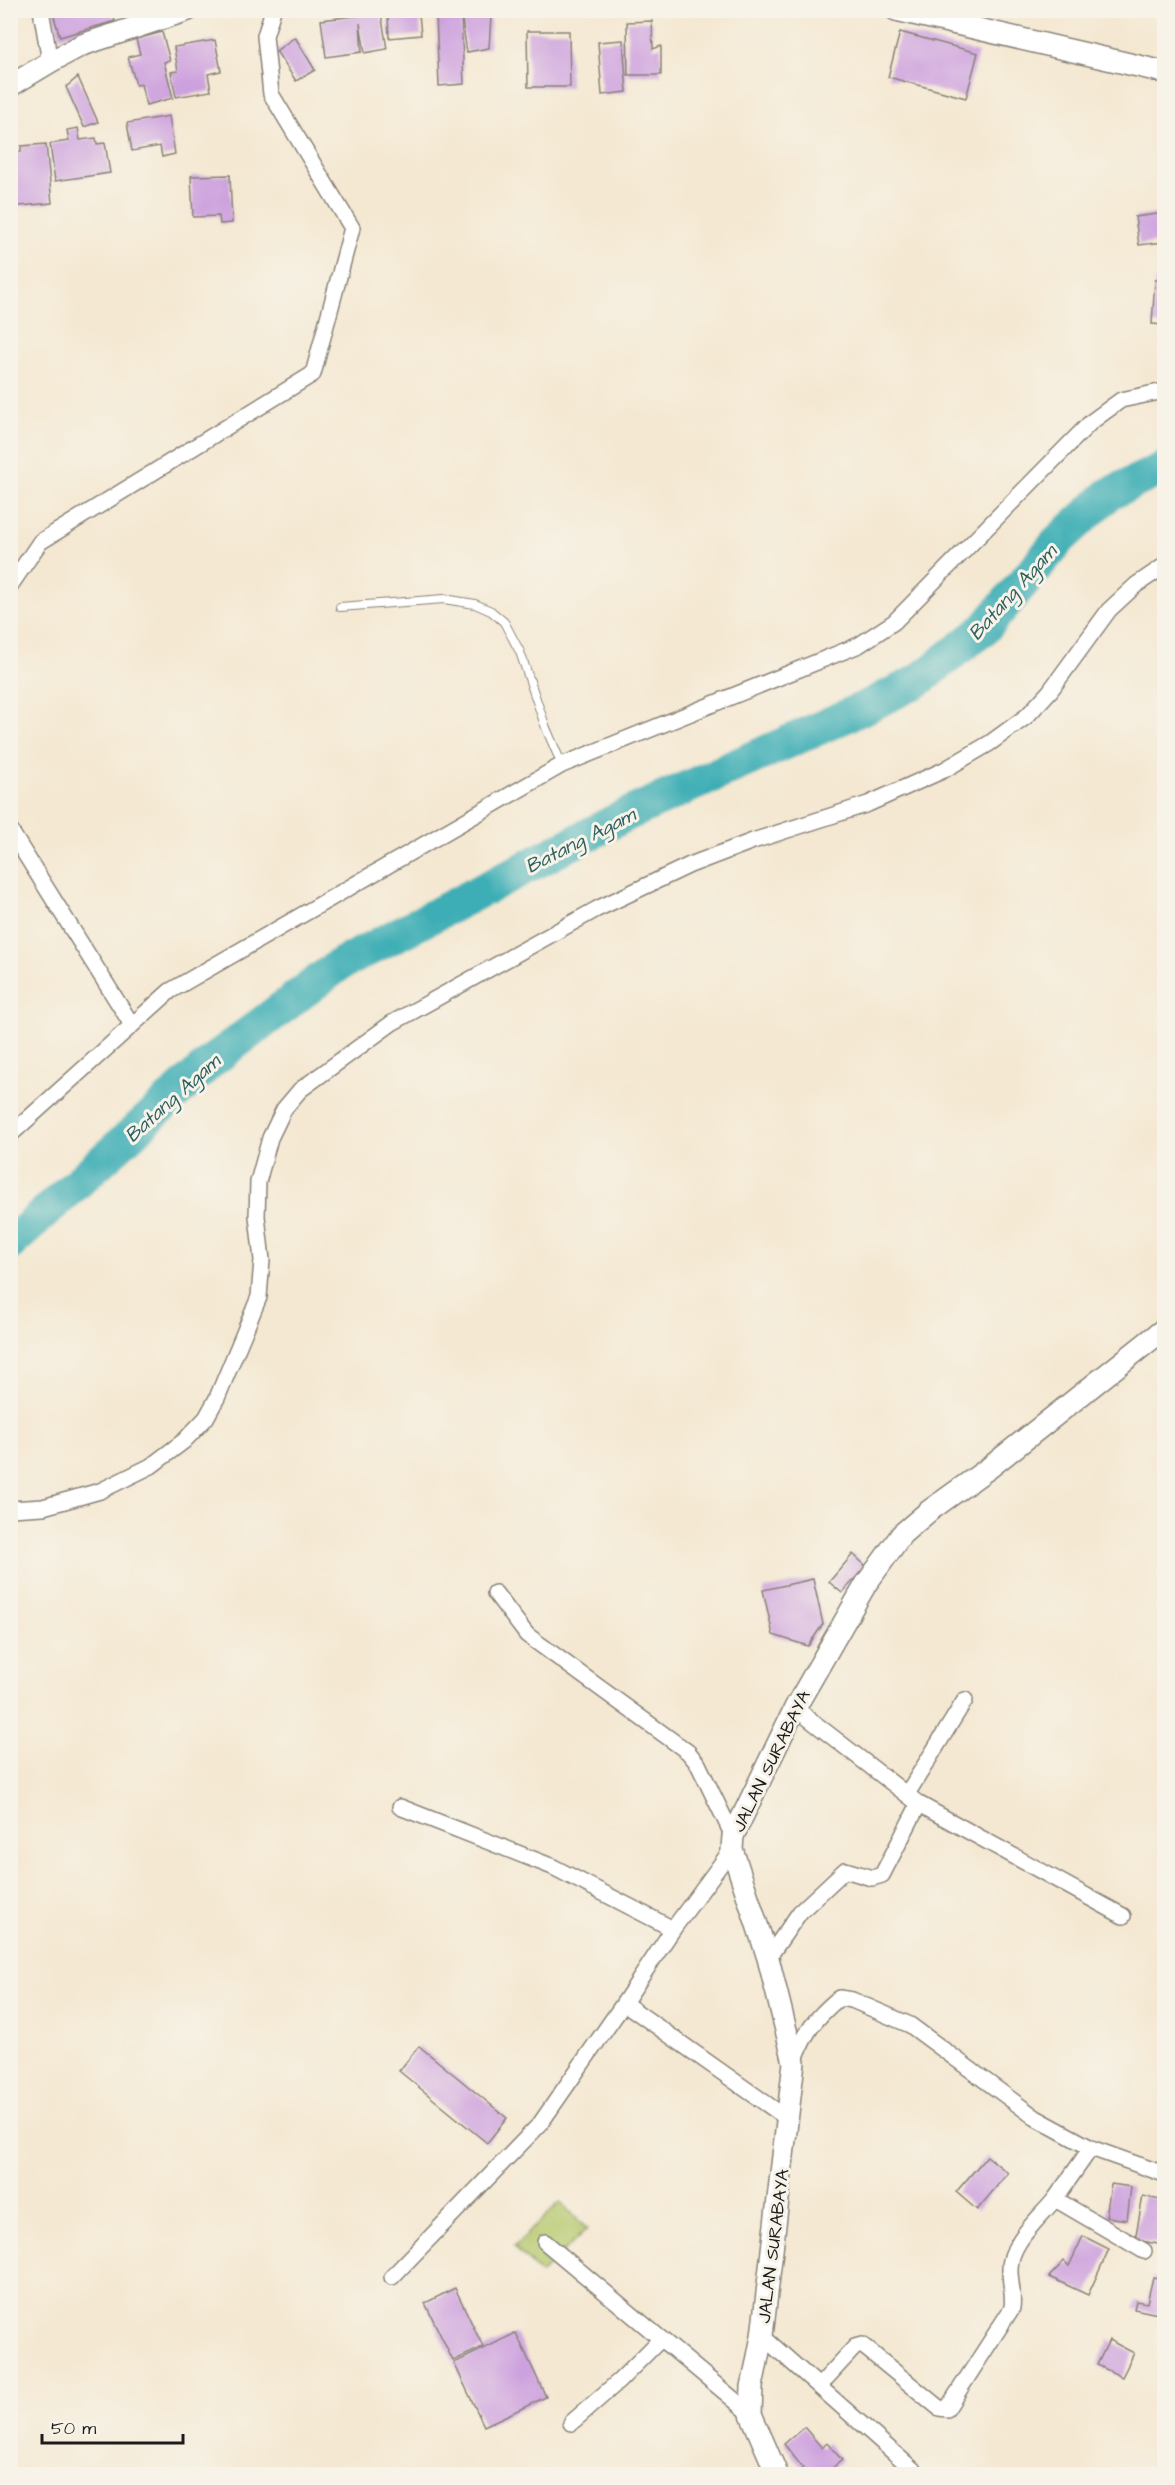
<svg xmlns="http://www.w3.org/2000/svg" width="1175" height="2485" viewBox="0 0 1175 2485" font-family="'Architects Daughter',sans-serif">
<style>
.green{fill:#b4c76a;stroke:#687243;stroke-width:1.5}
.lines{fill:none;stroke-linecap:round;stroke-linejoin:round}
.river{stroke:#3daeb5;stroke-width:34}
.building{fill:#cda1de}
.lane-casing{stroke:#888277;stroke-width:10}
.street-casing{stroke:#888277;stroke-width:18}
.secondary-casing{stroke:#888277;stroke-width:24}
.lane{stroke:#fff;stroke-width:8}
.street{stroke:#fff;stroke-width:15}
.secondary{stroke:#fff;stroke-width:21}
.labels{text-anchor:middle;stroke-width:6;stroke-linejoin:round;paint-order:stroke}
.street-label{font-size:18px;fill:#1c1c1c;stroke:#f7f3e8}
.water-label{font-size:20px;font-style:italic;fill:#2b5e61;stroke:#f7f3e8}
</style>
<rect width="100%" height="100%" fill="#f7f3e8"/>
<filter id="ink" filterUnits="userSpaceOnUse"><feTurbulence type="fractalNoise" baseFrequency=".0167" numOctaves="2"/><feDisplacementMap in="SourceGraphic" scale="12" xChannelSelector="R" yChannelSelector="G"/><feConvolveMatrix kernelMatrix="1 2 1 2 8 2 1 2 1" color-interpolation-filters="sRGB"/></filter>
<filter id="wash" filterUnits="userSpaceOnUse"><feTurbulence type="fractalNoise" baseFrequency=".008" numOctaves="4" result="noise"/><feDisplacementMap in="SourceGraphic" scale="24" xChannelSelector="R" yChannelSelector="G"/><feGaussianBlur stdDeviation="1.35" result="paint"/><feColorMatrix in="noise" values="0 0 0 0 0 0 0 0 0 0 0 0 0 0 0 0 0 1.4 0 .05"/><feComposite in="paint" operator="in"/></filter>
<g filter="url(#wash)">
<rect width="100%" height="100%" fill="#f4e8d2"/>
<!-- green -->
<polygon class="green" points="560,2202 587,2229 541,2274 514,2247"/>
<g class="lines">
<!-- river -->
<polyline class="river" points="10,1244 213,1060 339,965 628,814 866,707 918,681 984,629 1060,539 1109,494 1164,468"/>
</g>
<g id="blocks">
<!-- building -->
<g class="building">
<polygon points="52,10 112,10 115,21 60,37"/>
<polygon points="381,13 387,49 365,53 360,23 362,52 326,57 321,20"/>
<polygon points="419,14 421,35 389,38 388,15"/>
<polygon points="461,14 491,16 489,48 467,52"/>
<polygon points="461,14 464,84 439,86 436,15"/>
<polygon points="652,21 653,49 661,46 661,75 628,75 627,22"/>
<polygon points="527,31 569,31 570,87 528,87"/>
<polygon points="162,32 170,61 164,62 173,98 146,105 141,84 136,85 128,57 140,54 136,39"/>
<polygon points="900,32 978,53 966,98 888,77"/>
<polygon points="295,37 315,70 296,81 276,51"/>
<polygon points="215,40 221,71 208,74 211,91 176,97 171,72 178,71 174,47"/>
<polygon points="623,40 627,92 602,95 598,42"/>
<polygon points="78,77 98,122 84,127 66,87"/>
<polygon points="169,116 175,154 162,157 160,146 132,151 127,123"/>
<polygon points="78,128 80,140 96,138 97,144 105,143 110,173 55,181 50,144 69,141 67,130"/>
<polygon points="46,144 52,203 10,207 10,153 21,152 21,146"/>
<polygon points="230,175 232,223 220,224 219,216 193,217 191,176"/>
<polygon points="1164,213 1164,242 1139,245 1135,217"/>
<polygon points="1155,280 1164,280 1164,325 1152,324"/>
<polygon points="853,1554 866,1566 842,1593 829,1582"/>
<polygon points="813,1579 823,1624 808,1646 773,1635 763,1590"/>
<polygon points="419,2046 507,2118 487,2143 399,2071"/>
<polygon points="987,2156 1008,2173 977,2210 956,2192"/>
<polygon points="1111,2184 1131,2187 1127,2220 1106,2217"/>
<polygon points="1143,2196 1164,2201 1164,2245 1135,2240"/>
<polygon points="1083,2236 1109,2249 1088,2295 1049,2277 1064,2261 1069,2266"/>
<polygon points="1153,2277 1164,2279 1158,2314 1134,2309 1136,2301 1147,2303"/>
<polygon points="455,2288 483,2347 453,2361 425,2303"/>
<polygon points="516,2333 546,2397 484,2426 454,2363"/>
<polygon points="1109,2340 1134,2353 1122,2377 1097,2365"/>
<polygon points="804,2427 822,2448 827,2443 842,2460 825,2474 795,2474 803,2468 784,2444"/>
</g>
</g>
</g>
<g filter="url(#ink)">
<use href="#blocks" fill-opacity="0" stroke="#888277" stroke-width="1.5"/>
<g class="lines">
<defs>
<polyline id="lane" points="340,607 444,599 475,604 491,611 504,622 520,652 546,728 562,765"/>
<g id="street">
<polyline points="41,10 50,62"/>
<polyline points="10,586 40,542 313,374 352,228 271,94 265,36 273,10"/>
<polyline points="10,830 132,1025"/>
<polyline points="10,1135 170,991 562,765 859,645 894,622 1091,422 1121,400 1164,391"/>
<polyline points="10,1509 43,1507 100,1491 151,1466 184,1441 206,1418 217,1398 259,1297 262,1260 257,1216 258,1182 270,1138 284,1109 300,1090 392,1023 597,909 690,865 753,841 868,804 944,770 990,743 1027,716 1050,691 1109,610 1136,585 1164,566"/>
<polyline points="495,1593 527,1635 688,1752 698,1764 733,1836"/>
<polyline points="795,1708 919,1804 1123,1916"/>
<polyline points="907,1794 965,1700"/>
<polyline points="400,1807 553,1867 673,1929"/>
<polyline points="768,1958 800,1912 845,1870 872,1878 882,1875 919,1804"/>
<polyline points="624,2003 788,2119"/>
<path d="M794 2062C805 2032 815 2018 839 1998L852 2000 910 2025 1036 2118 1091 2148 1164 2174"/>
<polyline points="1091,2148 1055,2199 1144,2251"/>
<polyline points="545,2242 751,2414"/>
<polyline points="392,2277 540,2124 624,2003 673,1929 732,1849"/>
<polyline points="762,2336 918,2474"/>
<path d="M820 2385 855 2347 862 2345 939 2408 947 2409 1012 2308C1014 2294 1010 2284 1010 2270 1009 2243 1039 2219 1055 2199"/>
<polyline points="571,2423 619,2381 661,2339"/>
</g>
<g id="secondary">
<polyline points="896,10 1164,72"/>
<polyline points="10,86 50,62 82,45 188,10"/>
<polyline points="777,2474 751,2414 752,2387 762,2336 794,2062 768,1958 732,1849 733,1836 795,1708 866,1584 902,1534 929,1511 989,1468 1164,1329"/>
</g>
</defs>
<!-- lane casing -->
<use href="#lane" class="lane-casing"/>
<!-- street casing -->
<use href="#street" class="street-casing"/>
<!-- secondary casing -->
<use href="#secondary" class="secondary-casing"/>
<!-- lane -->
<use href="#lane" class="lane"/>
<!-- street -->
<use href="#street" class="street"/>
<!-- secondary -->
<use href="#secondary" class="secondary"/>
</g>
</g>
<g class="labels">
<!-- street labels -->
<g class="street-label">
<text transform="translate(771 1761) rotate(-64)" y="6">JALAN SURABAYA</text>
<text transform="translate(773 2246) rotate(-83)" y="6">JALAN SURABAYA</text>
</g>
<!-- water labels -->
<g class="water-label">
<text transform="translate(1012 592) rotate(-48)" y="7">Batang Agam</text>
<text transform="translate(580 840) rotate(-27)" y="7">Batang Agam</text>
<text transform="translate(172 1098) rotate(-42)" y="7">Batang Agam</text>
</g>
</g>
<!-- margin -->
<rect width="1175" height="2485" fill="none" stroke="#f7f3e8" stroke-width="36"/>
<!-- scale -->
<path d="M42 2434v9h141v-9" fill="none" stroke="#1c1c1c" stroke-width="3"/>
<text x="51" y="2434" font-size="18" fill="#1c1c1c" stroke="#f7f3e8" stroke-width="4.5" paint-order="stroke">50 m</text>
</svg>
